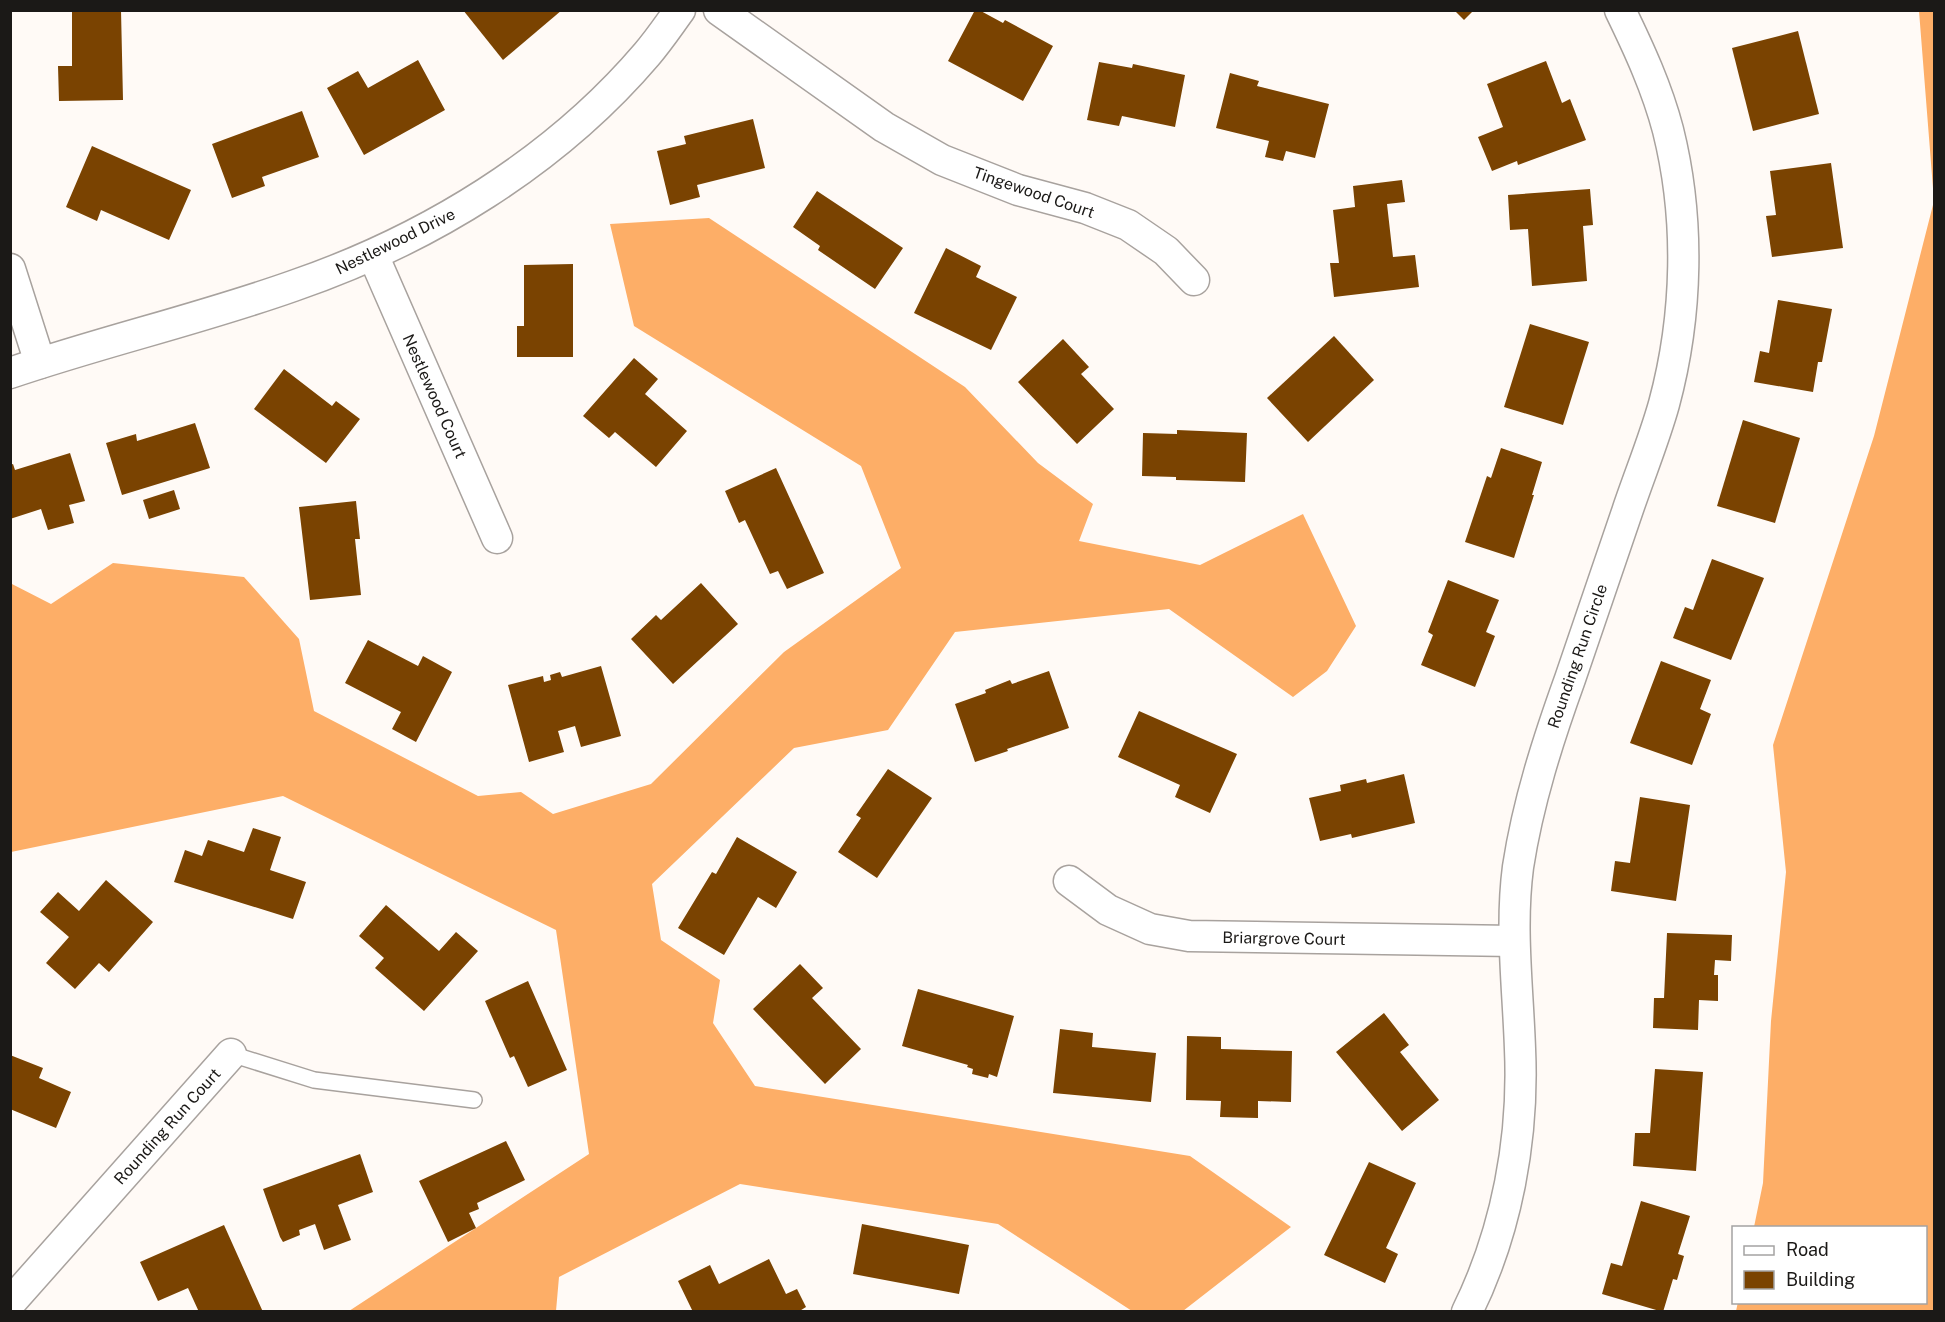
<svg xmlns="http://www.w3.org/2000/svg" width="1945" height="1322" viewBox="0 0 1945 1322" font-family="'Public Sans',sans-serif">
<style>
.forest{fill:#fdae67}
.building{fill:#7a4301}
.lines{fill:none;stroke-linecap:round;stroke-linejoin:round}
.service-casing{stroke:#a8a29e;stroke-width:18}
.minor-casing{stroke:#a8a29e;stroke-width:33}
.service{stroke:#fff;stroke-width:15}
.minor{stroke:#fff;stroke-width:30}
.labels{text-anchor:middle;stroke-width:6;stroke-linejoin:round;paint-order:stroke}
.street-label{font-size:16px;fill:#1b1917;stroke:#fff}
</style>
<rect width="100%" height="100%" fill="#fffaf6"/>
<!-- forest -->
<g class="forest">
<polygon points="1919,11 1934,11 1934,1311 1736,1311 1738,1302 1926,1302 1926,1228 1754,1227 1763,1183 1771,1021 1786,872 1773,745 1874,436 1934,201"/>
<polygon points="709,218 965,387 1038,463 1093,504 1079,541 1200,565 1303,514 1356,626 1327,671 1293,697 1169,609 955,632 888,730 794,748 652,884 661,940 720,980 713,1023 755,1086 1190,1156 1291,1227 1183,1311 1132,1311 998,1224 740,1184 559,1277 556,1311 349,1311 589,1154 556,930 283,796 11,852 10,583 51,604 113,563 244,577 299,639 314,711 478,796 521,792 553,814 651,784 784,652 901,568 861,466 634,326 610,224"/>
</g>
<!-- building -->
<g class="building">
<polygon points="72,10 121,10 123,100 59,101 58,66 72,66"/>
<polygon points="463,10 562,10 503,60"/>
<polygon points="975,10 979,10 1003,23 1005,20 1053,46 1023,101 948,61"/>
<polygon points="1454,10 1474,10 1464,20"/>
<polygon points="1798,31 1819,114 1753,131 1732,48"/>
<polygon points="418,60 445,110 364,155 327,88 358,71 368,88"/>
<polygon points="1546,61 1562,103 1570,99 1586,140 1518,165 1517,161 1492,171 1478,137 1503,127 1487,84"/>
<polygon points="1099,62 1132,68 1133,64 1185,75 1175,127 1122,116 1119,126 1087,120"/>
<polygon points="1230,73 1259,81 1257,86 1329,104 1315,158 1286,151 1283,161 1265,157 1269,141 1216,128"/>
<polygon points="302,111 319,157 262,177 265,186 232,198 212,144"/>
<polygon points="753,119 765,168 697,185 700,197 670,205 657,151 686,144 684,136"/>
<polygon points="92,146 191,190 169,240 101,210 97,221 66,207"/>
<polygon points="1831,163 1843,248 1772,257 1766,216 1776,215 1770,171"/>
<polygon points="1402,180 1405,202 1387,204 1393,257 1415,255 1419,287 1334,297 1330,263 1339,263 1333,210 1355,207 1353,186"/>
<polygon points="1590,189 1593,225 1583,226 1587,281 1532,286 1528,229 1510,230 1508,195"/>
<polygon points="817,191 903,248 875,289 818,250 820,246 793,227"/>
<polygon points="946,248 981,266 976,277 1017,297 991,350 914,313"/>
<polygon points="573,264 573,357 517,357 517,326 524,326 524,265"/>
<polygon points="1778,300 1832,309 1822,362 1818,362 1813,392 1754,382 1760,351 1769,353"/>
<polygon points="1530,324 1589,342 1563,425 1504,407"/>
<polygon points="1334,336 1374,380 1308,442 1267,398"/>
<polygon points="1063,339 1089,367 1081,374 1114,409 1077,444 1018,382"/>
<polygon points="634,358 658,379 645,394 687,431 656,467 615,432 609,438 583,416"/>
<polygon points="284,369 332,406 336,401 360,419 326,463 254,409"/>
<polygon points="1743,420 1800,438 1775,523 1717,506"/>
<polygon points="195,423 210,468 122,495 106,443 136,434 137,441"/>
<polygon points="1177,430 1247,433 1245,482 1176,480 1176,477 1142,476 1143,433 1177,434"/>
<polygon points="1501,448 1542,462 1532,495 1534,495 1514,558 1465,542 1487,476 1491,478"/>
<polygon points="70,453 85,501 69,505 74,523 48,530 41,509 10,519 10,465 13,464 15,470"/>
<polygon points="776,468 824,573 787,589 778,571 770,574 745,520 739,523 725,491"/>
<polygon points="174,490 180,509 149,519 143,500"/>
<polygon points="356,501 360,539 355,539 361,595 310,600 299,507"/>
<polygon points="1712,559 1764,578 1731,660 1673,638 1685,607 1693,610"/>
<polygon points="1448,580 1499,600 1486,632 1495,636 1475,687 1421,665 1433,635 1428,632"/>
<polygon points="701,583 738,624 673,684 631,639 656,615 661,620"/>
<polygon points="368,640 418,666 423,656 452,672 416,742 392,729 401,712 345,683"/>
<polygon points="1661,661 1711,680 1700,709 1711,714 1692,765 1630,743"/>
<polygon points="601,666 621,736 581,747 575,726 558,731 564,752 529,762 508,685 543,676 544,682 551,680 550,675 560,672 562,677"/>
<polygon points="1049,671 1069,728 1007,749 1008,751 975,762 955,704 986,693 985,690 1010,680 1012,684"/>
<polygon points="1139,711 1237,754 1210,813 1175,797 1180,785 1118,757"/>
<polygon points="888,769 932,798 877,878 838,852 861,818 856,815"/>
<polygon points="1404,774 1415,823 1352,838 1351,834 1320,841 1309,798 1341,791 1340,785 1366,779 1367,783"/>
<polygon points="1640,797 1690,805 1676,901 1611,891 1615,861 1630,863"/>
<polygon points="253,828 281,837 270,870 306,882 293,919 174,882 185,850 202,856 208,840 244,852"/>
<polygon points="737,837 797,872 776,908 758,897 724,955 678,928 712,872 716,874"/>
<polygon points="106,880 153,922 109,972 99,963 75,989 46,963 69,937 40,912 58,892 79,911"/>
<polygon points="386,905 439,951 456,932 478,951 424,1011 375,968 384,958 359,936"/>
<polygon points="1667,933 1732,935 1731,961 1715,960 1714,975 1718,975 1718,1001 1699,1000 1698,1030 1653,1028 1654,998 1664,998"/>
<polygon points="800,964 823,988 812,998 861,1049 825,1084 753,1009"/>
<polygon points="528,981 567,1070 528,1087 514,1056 510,1058 485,1001"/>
<polygon points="918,989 1014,1016 997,1077 989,1074 988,1078 972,1074 973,1069 967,1067 968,1065 902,1046"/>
<polygon points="1384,1013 1409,1045 1400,1052 1439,1100 1402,1131 1336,1052"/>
<polygon points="1060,1029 1093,1033 1092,1047 1156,1053 1151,1102 1053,1093"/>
<polygon points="1187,1036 1221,1037 1221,1049 1292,1051 1291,1102 1258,1101 1258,1118 1220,1117 1221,1101 1186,1100"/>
<polygon points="10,1055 43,1068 39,1078 71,1092 56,1128 10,1109"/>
<polygon points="1655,1069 1703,1072 1696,1171 1633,1166 1635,1133 1650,1133"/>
<polygon points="506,1141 525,1180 477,1203 479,1209 469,1213 476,1228 448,1242 419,1181"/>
<polygon points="360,1154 373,1192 338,1205 351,1240 324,1250 315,1224 299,1230 300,1235 283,1242 280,1237 263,1189"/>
<polygon points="1369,1162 1416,1183 1386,1248 1398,1254 1385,1283 1324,1255"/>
<polygon points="1641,1201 1690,1216 1678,1254 1684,1256 1677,1280 1673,1279 1663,1312 1602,1294 1611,1263 1622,1266"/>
<polygon points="862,1224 969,1245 959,1294 853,1274"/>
<polygon points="224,1225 263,1312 199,1312 188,1288 158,1301 140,1262"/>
<polygon points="769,1259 786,1294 797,1289 806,1307 798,1312 693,1312 678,1281 710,1265 719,1284"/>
</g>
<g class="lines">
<defs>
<polyline id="service" points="231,1054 314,1080 474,1100"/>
<g id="minor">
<polyline points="719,10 884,127 942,160 1018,190 1085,208 1128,225 1166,251 1194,280"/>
<polyline points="373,255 497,538"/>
<polyline points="10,269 40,363"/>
<path d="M10 373C104 341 200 319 293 286 427 240 555 162 647 54 659 40 669 25 680 10"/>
<polyline points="1069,881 1108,910 1150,929 1189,936 1514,941"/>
<polyline points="10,1303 231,1054"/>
<path d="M1467 1312C1507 1231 1524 1138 1520 1049 1518 989 1510 928 1518 867 1528 802 1548 740 1570 679 1589 623 1608 568 1627 512 1639 476 1654 440 1664 404 1688 315 1690 218 1668 130 1657 88 1639 49 1620 10"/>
</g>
</defs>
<!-- service casing -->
<use href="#service" class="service-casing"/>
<!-- minor casing -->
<use href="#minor" class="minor-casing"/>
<!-- service -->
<use href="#service" class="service"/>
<!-- minor -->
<use href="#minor" class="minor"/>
</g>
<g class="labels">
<!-- street labels -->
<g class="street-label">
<text transform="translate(1034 192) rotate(19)" y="6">Tingewood Court</text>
<text transform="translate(395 241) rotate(-26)" y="6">Nestlewood Drive</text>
<text transform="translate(435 396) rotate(66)" y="6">Nestlewood Court</text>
<text transform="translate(1577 656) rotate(-71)" y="6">Rounding Run Circle</text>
<text transform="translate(1284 938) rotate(1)" y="6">Briargrove Court</text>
<text transform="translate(167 1126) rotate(-48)" y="6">Rounding Run Court</text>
</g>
</g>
<!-- border -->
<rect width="1945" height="1322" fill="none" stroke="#1b1917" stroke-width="24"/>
<!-- legend -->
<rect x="1732" y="1226" width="195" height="78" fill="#ffffff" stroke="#a4a3a2" stroke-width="1.5"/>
<rect x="1744" y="1246" width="30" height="9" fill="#ffffff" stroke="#a4a3a2" stroke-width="1.5"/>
<text x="1786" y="1256" font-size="18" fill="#1b1917">Road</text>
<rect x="1744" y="1271" width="30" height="18" fill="#7a4301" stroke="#a4a3a2" stroke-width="1.5"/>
<text x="1786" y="1286" font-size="18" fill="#1b1917">Building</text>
</svg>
